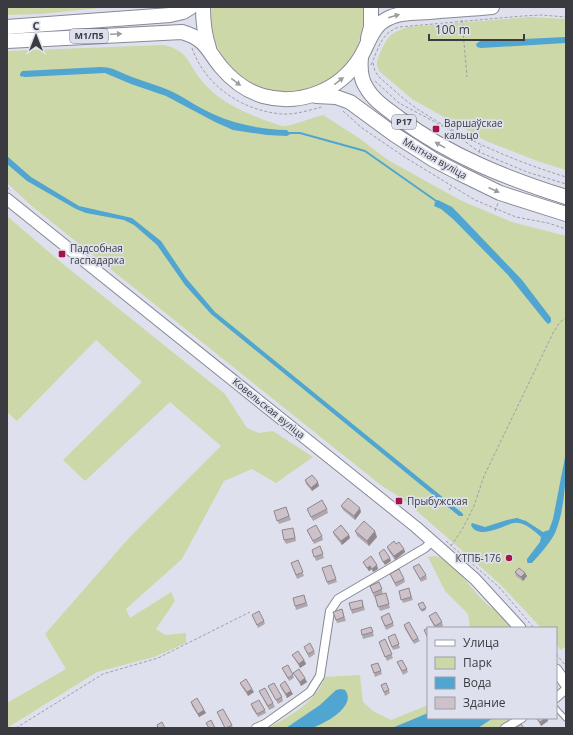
<svg xmlns="http://www.w3.org/2000/svg" width="573" height="735" viewBox="0 0 573 735" font-family="'Open Sans',sans-serif">
<style>
.green{fill:#cdd8a8}
.water{fill:#50a5d1}
.lines{fill:none;stroke-linecap:round;stroke-linejoin:round}
.stream{stroke:#50a5d1;stroke-width:2}
.lane-casing{stroke:#878a95;stroke-width:6}
.street-casing{stroke:#878a95;stroke-width:10}
.secondary-casing{stroke:#878a95;stroke-width:13}
.highway-casing{stroke:#878a95;stroke-width:16}
.path{stroke:#9d9fa8;stroke-width:1;stroke-dasharray:3 2;stroke-linecap:butt}
.lane{stroke:#fff;stroke-width:4}
.street{stroke:#fff;stroke-width:8}
.secondary{stroke:#fff;stroke-width:11}
.highway{stroke:#fff;stroke-width:14}
.wall{fill:#b0a7ae}
.shaded-wall{fill:#90888d}
.building{fill:#cdc2ca;stroke:#90888d}
.oneway{fill:#9c9da0}
.poi-dot{fill:#a71248;stroke:#dee1ed;stroke-width:1.5}
.labels{text-anchor:middle;stroke-width:3.5;stroke-linejoin:round;paint-order:stroke}
.shield{fill:#dee1ed;stroke:#6b6d74;stroke-width:1}
.shield-label{font-size:9px;font-weight:bold;fill:#3a3b40}
.poi-label{font-size:10px;fill:#3a3b40;stroke:#dee1ed;text-anchor:start}
.street-label{font-size:10px;fill:#3a3b40;stroke:#dee1ed}
</style>
<rect width="100%" height="100%" fill="#dee1ed"/>
<!-- green -->
<g class="green">
<polygon points="7,7 110,7 40,14 7,15"/>
<path d="M212 7H363C365 24 361 41 352 56 310 125 202 87 212 7Z"/>
<path d="M530 17 566 19V170L540 162 486 141 412 99 379 71C379 69 377 67 377 65 376 59 386 39 391 35 396 31 402 29 408 27Z"/>
<path d="M163 45C189 50 187 63 202 81 218 101 243 112 267 121 272 122 279 126 284 126 292 126 314 117 323 115L359 138 388 160 460 200 512 222 566 236V646L561 650 556 644V628H541L500 584 410 505 395 494 382 486 34 208 7 183V51Z"/>
<polygon points="7,216 63,264 225,394 247,428 259,433 273,431 313,457 276,483 252,469 224,481 182,559 126,609 130,618 171,592 175,601 156,629 165,635 186,633 186,643 154,657 97,672 7,728 7,703 66,669 45,634 128,539 221,446 170,402 85,481 63,460 142,382 96,340 17,421 7,412"/>
<path d="M434 556C453 558 471 590 485 602 488 606 493 608 497 611 503 616 507 623 512 628H470L468 614 445 591 428 557Z"/>
<path d="M360 675 363 702 373 711 391 720 428 705V718H518L500 728H269C291 715 316 702 325 677Z"/>
</g>
<!-- water -->
<g class="water">
<polygon points="566,37 566,43 481,48 477,47 476,44 480,41"/>
<path d="M101 67C112 67 117 71 127 75 142 81 158 85 173 92 187 99 199 108 213 114 237 125 261 129 287 130L290 134 287 136 267 135 233 130 215 122 166 96 131 84 105 73 25 77 20 76V74L22 71Z"/>
<polygon points="7,156 31,177 79,206 132,218 161,241 186,278 215,312 461,512 463,514 463,516 459,516 211,314 185,285 157,245 134,225 124,220 86,213 76,209 27,181 7,164"/>
<polygon points="438,200 452,207 458,213 522,280 551,318 551,322 548,324 545,321 508,275 453,219 441,209 434,206 435,202"/>
<path d="M566 452C566 477 565 510 555 533 550 543 540 554 532 563H528L527 562V559L540 542 541 537C512 510 513 529 483 532 478 532 473 530 471 525L472 523 485 527 507 520 517 518 526 521 543 532 549 530 553 519Z"/>
<path d="M341 689 345 690C358 706 323 725 311 728 303 730 293 728 286 728L320 705 336 690Z"/>
<polygon points="428,713 428,718 493,718 478,728 392,728"/>
</g>
<g class="lines">
<!-- stream -->
<polyline class="stream" points="288,133 300,133 365,151 439,203"/>
<defs>
<polyline id="lane" points="556,708 566,719"/>
<g id="street">
<polyline points="556,698 566,689"/>
<polyline points="256,728 265,724 310,692 320,676 330,611 338,599 425,548 432,541"/>
<polyline points="505,728 522,718"/>
</g>
<g id="secondary">
<polyline points="7,199 416,527 475,579 520,628"/>
<polyline points="556,670 566,684"/>
</g>
<g id="highway">
<path d="M203 7C203 22 204 34 209 48"/>
<polyline points="7,27 170,15 183,12 191,7"/>
<polyline points="368,38 371,27 371,7"/>
<path d="M7 41 182 32C206 39 207 50 221 67 232 80 246 91 263 96 300 106 339 91 360 58 368 45 372 26 387 19 399 12 415 13 429 12 450 10 471 9 492 7"/>
<path d="M361 57C360 68 360 78 366 87 373 100 387 109 399 118 450 156 506 178 566 197"/>
<polyline points="316,96 336,97 350,102 395,135 434,160 459,173 500,193 566,214"/>
</g>
</defs>
<!-- lane casing -->
<use href="#lane" class="lane-casing"/>
<!-- street casing -->
<use href="#street" class="street-casing"/>
<!-- secondary casing -->
<use href="#secondary" class="secondary-casing"/>
<!-- highway casing -->
<use href="#highway" class="highway-casing"/>
<!-- path -->
<g class="path">
<polyline points="462,20 467,77"/>
<path d="M192 48C205 86 243 111 282 114 295 115 309 110 322 107"/>
<path d="M373 63 375 71 379 77C392 88 405 101 419 110 465 140 514 161 566 177"/>
<path d="M371 65C379 48 380 34 399 27L523 16 541 15 566 17"/>
<polyline points="375,81 399,103 450,130 479,152 527,172 566,184"/>
<polyline points="343,111 362,128 406,158 475,200 516,217 548,223 566,229"/>
<polyline points="435,130 438,124"/>
<polyline points="479,152 481,146"/>
<polyline points="7,187 11,191"/>
<polyline points="449,190 452,186"/>
<polyline points="495,211 498,203"/>
<polyline points="446,541 499,587 534,628"/>
<polyline points="451,546 463,528 474,506 484,476 553,333 560,322 566,318"/>
<polyline points="556,654 566,666"/>
<polyline points="16,728 103,674 158,658 250,612"/>
</g>
<!-- lane -->
<use href="#lane" class="lane"/>
<!-- street -->
<use href="#street" class="street"/>
<!-- secondary -->
<use href="#secondary" class="secondary"/>
<!-- highway -->
<use href="#highway" class="highway"/>
</g>
<!-- wall -->
<g class="wall">
<polygon points="305,480 319,486 312,491 306,484"/>
<polygon points="341,506 361,512 355,520 343,510"/>
<polygon points="286,507 291,520 279,524 274,511"/>
<polygon points="307,509 327,509 328,513 313,521"/>
<polygon points="307,530 322,536 323,540 314,544"/>
<polygon points="294,531 296,541 286,544 284,540"/>
<polygon points="355,531 377,537 369,546 357,536"/>
<polygon points="333,532 349,535 350,538 342,545 334,535"/>
<polygon points="396,544 404,549 405,552 395,560 388,550 387,547"/>
<polygon points="320,546 324,558 316,561 312,550"/>
<polygon points="298,560 304,576 297,579 291,563"/>
<polygon points="363,562 378,569 373,572 372,569 369,571"/>
<polygon points="331,565 337,582 328,585 322,568"/>
<polygon points="413,567 426,575 427,579 421,582"/>
<polygon points="515,572 525,573 527,576 523,581 516,576"/>
<polygon points="390,574 404,579 405,582 396,587"/>
<polygon points="379,582 383,593 374,597 370,586"/>
<polygon points="409,588 413,600 403,603 399,591"/>
<polygon points="386,593 390,608 380,611 375,596"/>
<polygon points="304,595 308,606 296,610 293,598"/>
<polygon points="362,600 365,610 352,614 351,610"/>
<polygon points="423,602 426,610 422,612 418,604"/>
<polygon points="342,609 346,621 337,623 333,612"/>
<polygon points="389,613 394,626 386,630 381,617"/>
<polygon points="252,615 264,621 265,624 258,628"/>
<polygon points="429,616 442,622 443,626 439,628 435,628 430,619"/>
<polygon points="404,625 418,638 420,641 414,644 405,629"/>
<polygon points="371,627 374,636 363,639 362,635"/>
<polygon points="395,634 400,648 393,650 388,637"/>
<polygon points="385,639 393,658 387,661 379,642"/>
<polygon points="304,647 314,651 315,654 309,658"/>
<polygon points="292,655 304,660 306,664 300,668 294,658"/>
<polygon points="397,662 407,669 408,672 403,675"/>
<polygon points="378,663 382,674 375,677 371,665"/>
<polygon points="282,668 293,675 294,678 289,681 284,672"/>
<polygon points="293,673 307,682 301,686 295,676"/>
<polygon points="240,683 254,692 248,696 242,687"/>
<polygon points="386,683 390,693 385,696 381,685"/>
<polygon points="280,685 293,694 287,698 281,688"/>
<polygon points="268,686 282,697 283,701 278,704 270,690"/>
<polygon points="259,691 273,703 275,707 269,710 261,695"/>
<polygon points="191,702 204,710 206,713 199,717 192,706"/>
<polygon points="251,704 265,710 266,713 258,717 252,708"/>
<polygon points="217,712 232,725 233,728 225,728"/>
<polygon points="536,718 547,718 548,721 541,726"/>
</g>
<!-- shaded-wall -->
<g class="shaded-wall">
<polygon points="318,482 319,486 312,491 311,488"/>
<polygon points="360,508 361,512 355,520 354,516"/>
<polygon points="375,531 377,537 369,546 367,541"/>
<polygon points="349,535 350,538 342,545 341,541"/>
<polygon points="404,549 405,552 395,560 394,556"/>
<polygon points="390,558 391,561 385,565 383,562"/>
<polygon points="377,565 378,569 373,572 372,569"/>
<polygon points="370,566 372,569 369,571 367,568"/>
<polygon points="525,573 527,576 523,581 521,577"/>
<polygon points="304,660 306,664 300,668 299,664"/>
<polygon points="305,678 307,682 301,686 300,682"/>
<polygon points="252,689 254,692 248,696 247,692"/>
<polygon points="291,691 293,694 287,698 286,694"/>
<polygon points="204,710 206,713 199,717 198,714"/>
<polygon points="546,718 547,718 548,721 541,726 540,722"/>
</g>
<!-- building -->
<g class="building">
<polygon points="312,475 318,482 311,488 305,480"/>
<polygon points="348,498 360,508 354,516 341,506"/>
<polygon points="322,500 327,509 311,517 307,509"/>
<polygon points="286,507 289,516 277,521 274,511"/>
<polygon points="364,521 375,531 367,541 355,531"/>
<polygon points="316,525 322,536 313,541 307,530"/>
<polygon points="341,525 349,535 341,541 333,532"/>
<polygon points="293,528 295,538 284,540 282,530"/>
<polygon points="394,541 396,544 399,542 404,549 394,556 387,547"/>
<polygon points="320,546 323,554 314,557 312,550"/>
<polygon points="384,549 390,558 383,562 379,553"/>
<polygon points="371,556 377,565 372,569 370,566 367,568 363,562"/>
<polygon points="298,560 303,572 296,575 291,563"/>
<polygon points="419,564 426,575 420,579 413,567"/>
<polygon points="331,565 336,579 327,582 322,568"/>
<polygon points="519,568 525,573 521,577 515,572"/>
<polygon points="399,569 404,579 395,583 390,574"/>
<polygon points="379,582 382,589 373,593 370,586"/>
<polygon points="409,588 411,597 401,600 399,591"/>
<polygon points="386,593 389,604 378,607 375,596"/>
<polygon points="304,595 306,603 295,606 293,598"/>
<polygon points="362,600 363,607 351,610 349,603"/>
<polygon points="423,602 426,608 421,610 418,604"/>
<polygon points="342,609 344,617 336,620 333,612"/>
<polygon points="259,611 264,621 257,625 252,615"/>
<polygon points="436,612 442,622 435,626 429,616"/>
<polygon points="389,613 393,623 385,626 381,617"/>
<polygon points="409,622 418,638 413,641 404,625"/>
<polygon points="371,627 373,632 362,635 361,630"/>
<polygon points="430,627 430,628 428,628 428,638 424,630"/>
<polygon points="395,634 399,644 392,647 388,637"/>
<polygon points="385,639 392,654 385,657 379,642"/>
<polygon points="310,643 314,651 308,654 304,647"/>
<polygon points="298,651 304,660 299,664 292,655"/>
<polygon points="402,660 407,669 402,671 397,662"/>
<polygon points="378,663 381,671 374,673 371,665"/>
<polygon points="288,665 293,675 288,678 282,668"/>
<polygon points="299,669 305,678 300,682 293,673"/>
<polygon points="246,679 252,689 247,692 240,683"/>
<polygon points="285,681 291,691 286,694 280,685"/>
<polygon points="274,683 282,697 276,700 268,686"/>
<polygon points="386,683 389,690 384,692 381,685"/>
<polygon points="265,688 273,703 268,706 259,691"/>
<polygon points="197,698 204,710 198,714 191,702"/>
<polygon points="259,700 265,710 257,714 251,704"/>
<polygon points="223,709 232,725 226,728 225,728 217,712"/>
<polygon points="536,718 546,718 540,722"/>
<polygon points="211,720 215,728 209,728 206,723"/>
<polygon points="162,722 165,728 158,728 157,725"/>
<polygon points="521,724 524,728 516,728"/>
</g>
<!-- one-way arrows -->
<defs><path id="oneway-solid" d="M-6-.8H1V-3.2L6.5 0L1 3.2V.8H-6Z"/></defs>
<g class="oneway">
<use href="#oneway-solid" transform="translate(394 16) rotate(-16)"/>
<use href="#oneway-solid" transform="translate(116 34) rotate(-3)"/>
<use href="#oneway-solid" transform="translate(339 81) rotate(-38)"/>
<use href="#oneway-solid" transform="translate(236 82) rotate(37)"/>
<use href="#oneway-solid" transform="translate(440 145) rotate(-151)"/>
<use href="#oneway-solid" transform="translate(494 190) rotate(25)"/>
</g>
<!-- markers -->
<g class="poi-dot">
<rect x="432" y="125" width="8" height="8" rx="2"/>
<rect x="58" y="250" width="8" height="8" rx="2"/>
<rect x="395" y="497" width="8" height="8" rx="2"/>
<circle cx="509" cy="558" r="4"/>
</g>
<g class="labels">
<!-- shield labels -->
<g class="shield">
<rect x="70" y="29" width="38" height="14" rx="3"/>
<rect x="392" y="115" width="24" height="14" rx="3"/>
</g>
<g class="shield-label">
<text x="89" y="39">М1/П5</text>
<text x="404" y="125">Р17</text>
</g>
<!-- poi labels -->
<g class="poi-label">
<text x="444" y="127">Варшаўскае<tspan x="444" dy="12">кальцо</tspan></text>
<text x="70" y="252">Падсобная<tspan x="70" dy="12">гаспадарка</tspan></text>
<text x="407" y="505">Прыбужская</text>
<text x="501" y="562" text-anchor="end">КТПБ-176</text>
</g>
<!-- street labels -->
<g class="street-label">
<text transform="translate(435 158) rotate(30)" y="4">Мытная вуліца</text>
<text transform="translate(269 408) rotate(39)" y="4">Ковельская вуліца</text>
</g>
</g>
<!-- border -->
<rect width="573" height="735" fill="none" stroke="#3a3b40" stroke-width="16"/>
<!-- legend -->
<rect x="427" y="627" width="130" height="92" fill="#dee1ed" stroke="#9c9fa8"/>
<rect x="435" y="640" width="20" height="6" fill="#ffffff" stroke="#9c9fa8"/>
<text x="463" y="647" font-size="12" fill="#3a3b40">Улица</text>
<rect x="435" y="657" width="20" height="12" fill="#cdd8a8" stroke="#9c9fa8"/>
<text x="463" y="667" font-size="12" fill="#3a3b40">Парк</text>
<rect x="435" y="677" width="20" height="12" fill="#50a5d1" stroke="#9c9fa8"/>
<text x="463" y="687" font-size="12" fill="#3a3b40">Вода</text>
<rect x="435" y="697" width="20" height="12" fill="#cdc2ca" stroke="#9c9fa8"/>
<text x="463" y="707" font-size="12" fill="#3a3b40">Здание</text>
<!-- north arrow -->
<g transform="translate(36 36)" stroke="#dee1ed" stroke-width="3" paint-order="stroke">
<path d="M0-3L7 15L0 10L-7 15Z" fill="#3a3b40"/>
<text y="-6" font-size="11" font-weight="bold" text-anchor="middle" fill="#3a3b40">С</text>
</g>
<!-- scale -->
<path d="M429 34v6h95v-6" fill="none" stroke="#3a3b40" stroke-width="2"/>
<text x="435" y="34" font-size="12" fill="#3a3b40" stroke="#dee1ed" stroke-width="3" paint-order="stroke">100 m</text>
</svg>
